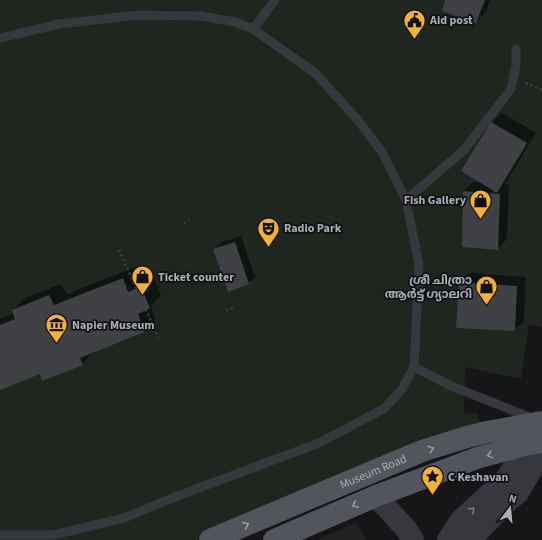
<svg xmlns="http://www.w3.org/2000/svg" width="542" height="540" viewBox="0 0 542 540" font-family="'Source Sans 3','Noto Sans Malayalam',sans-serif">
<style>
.built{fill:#222225}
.green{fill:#1e261f}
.shadow{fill:#0007}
.building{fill:#404145}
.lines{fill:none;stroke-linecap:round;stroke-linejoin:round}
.path{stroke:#3d3f44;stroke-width:2.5;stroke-dasharray:2 3;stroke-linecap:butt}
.service{stroke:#37383d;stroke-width:9}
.tertiary{stroke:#37383d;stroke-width:22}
.primary{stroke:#53555c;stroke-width:22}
.oneway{stroke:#979ba6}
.oneway2{stroke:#757881}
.labels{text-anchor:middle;stroke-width:3.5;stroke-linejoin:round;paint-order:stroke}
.poi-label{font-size:12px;font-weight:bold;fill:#a8adb8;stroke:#111113;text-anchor:start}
.street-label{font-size:12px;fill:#a8adb8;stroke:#111113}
</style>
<rect width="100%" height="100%" fill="#161618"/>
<!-- built -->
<polygon class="built" points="357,523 366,540 316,540"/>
<!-- green -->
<polygon class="green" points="0,0 542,0 542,328 529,324 521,379 465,367 464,414 477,413 483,429 429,444 196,540 0,540"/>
<!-- shadow -->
<g class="shadow">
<polygon points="446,0 490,0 486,12 476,22"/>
<polygon points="502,113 536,133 506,182 504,184 509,185 507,239 498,249 464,191 473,182 483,183 462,171 492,122"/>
<polygon points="241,236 255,277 249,283 214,249 221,243"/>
<polygon points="135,267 141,280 153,275 161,295 151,306 155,319 143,331 94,352 82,364 40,373 0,388 0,319 14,313 13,310 25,298 61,284 67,294"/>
<polygon points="469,273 526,277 524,321 514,330 460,283"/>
</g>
<!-- building -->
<g class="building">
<polygon points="445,0 485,0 476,23 442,11"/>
<polygon points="491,122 527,143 497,193 461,171"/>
<polygon points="463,191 500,194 498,250 462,247"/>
<polygon points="235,242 249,284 228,292 213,249"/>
<polygon points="123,278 128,292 141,287 150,308 138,314 144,332 80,358 83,365 42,381 40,374 0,390 0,325 15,319 12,310 49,295 54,305"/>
<polygon points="459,282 517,286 515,331 456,328"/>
</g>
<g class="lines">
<!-- path -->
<g class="path">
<polyline points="526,83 542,90"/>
<polyline points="184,223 190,220"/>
<polyline points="119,250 159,339"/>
<polyline points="226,310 235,307"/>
</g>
<!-- service -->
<g class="service">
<polyline points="253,29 275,0"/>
<polyline points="0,38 59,24 138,15 201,16 235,22 253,29 315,73 357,119 382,152 406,200 419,265 414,367 402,389 385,408 319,443 175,497 124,518 53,535 0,535"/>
<polyline points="406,200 464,150 511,89 516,65 516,49"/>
<polyline points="414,367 449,385 534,419"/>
</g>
<!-- tertiary -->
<g class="tertiary">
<polyline points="376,496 407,530 413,540"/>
<polyline points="448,540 460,521 507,478 535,432"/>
<polyline points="470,540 509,500 518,493 542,451"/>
</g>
<!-- primary -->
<g class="primary">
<path id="s1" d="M210 540 422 451 467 437 487 432 542 422"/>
<polyline points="274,540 376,496 477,458 528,444 542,442"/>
</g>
</g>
<!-- one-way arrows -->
<defs><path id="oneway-chevron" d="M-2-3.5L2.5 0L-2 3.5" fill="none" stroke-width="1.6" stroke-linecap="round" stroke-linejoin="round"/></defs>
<g class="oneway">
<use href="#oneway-chevron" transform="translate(431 449) rotate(-17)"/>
<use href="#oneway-chevron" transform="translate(490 455) rotate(165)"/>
<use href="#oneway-chevron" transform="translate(355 505) rotate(156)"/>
<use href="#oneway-chevron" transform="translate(246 525) rotate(-22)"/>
</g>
<use class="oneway2" href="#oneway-chevron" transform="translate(472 510) rotate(-42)"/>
<!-- icons -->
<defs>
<symbol id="civic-pin" viewBox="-11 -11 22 30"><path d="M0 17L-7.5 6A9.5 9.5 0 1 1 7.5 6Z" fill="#f2b134" stroke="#111113"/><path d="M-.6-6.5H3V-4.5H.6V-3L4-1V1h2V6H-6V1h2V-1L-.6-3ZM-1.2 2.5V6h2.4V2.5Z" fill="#111"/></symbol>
<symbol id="shop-pin" viewBox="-11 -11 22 30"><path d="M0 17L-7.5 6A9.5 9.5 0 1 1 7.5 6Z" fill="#f2b134" stroke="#111113"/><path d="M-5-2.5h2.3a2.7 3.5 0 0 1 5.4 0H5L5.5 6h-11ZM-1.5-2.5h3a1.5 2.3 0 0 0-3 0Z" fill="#111"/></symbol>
<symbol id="theatre-pin" viewBox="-11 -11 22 30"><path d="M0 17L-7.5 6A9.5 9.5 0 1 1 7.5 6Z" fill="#f2b134" stroke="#111113"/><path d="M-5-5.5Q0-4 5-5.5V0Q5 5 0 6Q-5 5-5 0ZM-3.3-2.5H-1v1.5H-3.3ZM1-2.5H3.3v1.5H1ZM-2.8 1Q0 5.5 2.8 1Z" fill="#111"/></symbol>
<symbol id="museum-pin" viewBox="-11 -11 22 30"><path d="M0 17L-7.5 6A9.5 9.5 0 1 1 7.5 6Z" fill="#f2b134" stroke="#111113"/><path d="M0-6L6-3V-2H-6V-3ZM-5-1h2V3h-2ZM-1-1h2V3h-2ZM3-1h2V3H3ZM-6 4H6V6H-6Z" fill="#111"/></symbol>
<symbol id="sight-pin" viewBox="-11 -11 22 30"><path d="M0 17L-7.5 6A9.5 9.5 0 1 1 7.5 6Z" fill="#f2b134" stroke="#111113"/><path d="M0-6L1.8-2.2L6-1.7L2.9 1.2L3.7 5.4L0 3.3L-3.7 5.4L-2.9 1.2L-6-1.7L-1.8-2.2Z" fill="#111"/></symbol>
</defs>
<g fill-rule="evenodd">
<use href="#civic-pin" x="402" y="8" width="25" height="34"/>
<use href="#shop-pin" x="468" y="188" width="25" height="34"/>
<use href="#theatre-pin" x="256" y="216" width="25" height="34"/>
<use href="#shop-pin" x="130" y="264" width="25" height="34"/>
<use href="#shop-pin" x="474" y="274" width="25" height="34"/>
<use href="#museum-pin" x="44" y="312" width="25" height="34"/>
<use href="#sight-pin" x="420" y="464" width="25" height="34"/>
</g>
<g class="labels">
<!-- poi labels -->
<g class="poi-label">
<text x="430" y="24">Aid post</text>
<text x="466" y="204" text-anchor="end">Fish Gallery</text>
<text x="284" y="232">Radio Park</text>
<text x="158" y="281">Ticket counter</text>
<text x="472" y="284" text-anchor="end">ശ്രീ ചിത്രാ<tspan x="472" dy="14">ആർട്ട് ഗ്യാലറി</tspan></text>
<text x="72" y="329">Napier Museum</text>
<text x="448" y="481">C Keshavan</text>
</g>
<!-- street labels -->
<g class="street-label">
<text dy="4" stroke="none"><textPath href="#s1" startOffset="177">Museum Road</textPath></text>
</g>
</g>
<!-- north arrow -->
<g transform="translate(510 508) rotate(16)" stroke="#111113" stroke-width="3" paint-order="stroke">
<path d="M0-3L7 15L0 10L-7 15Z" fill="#a8adb8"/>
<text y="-6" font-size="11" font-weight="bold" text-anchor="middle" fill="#a8adb8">N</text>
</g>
</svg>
